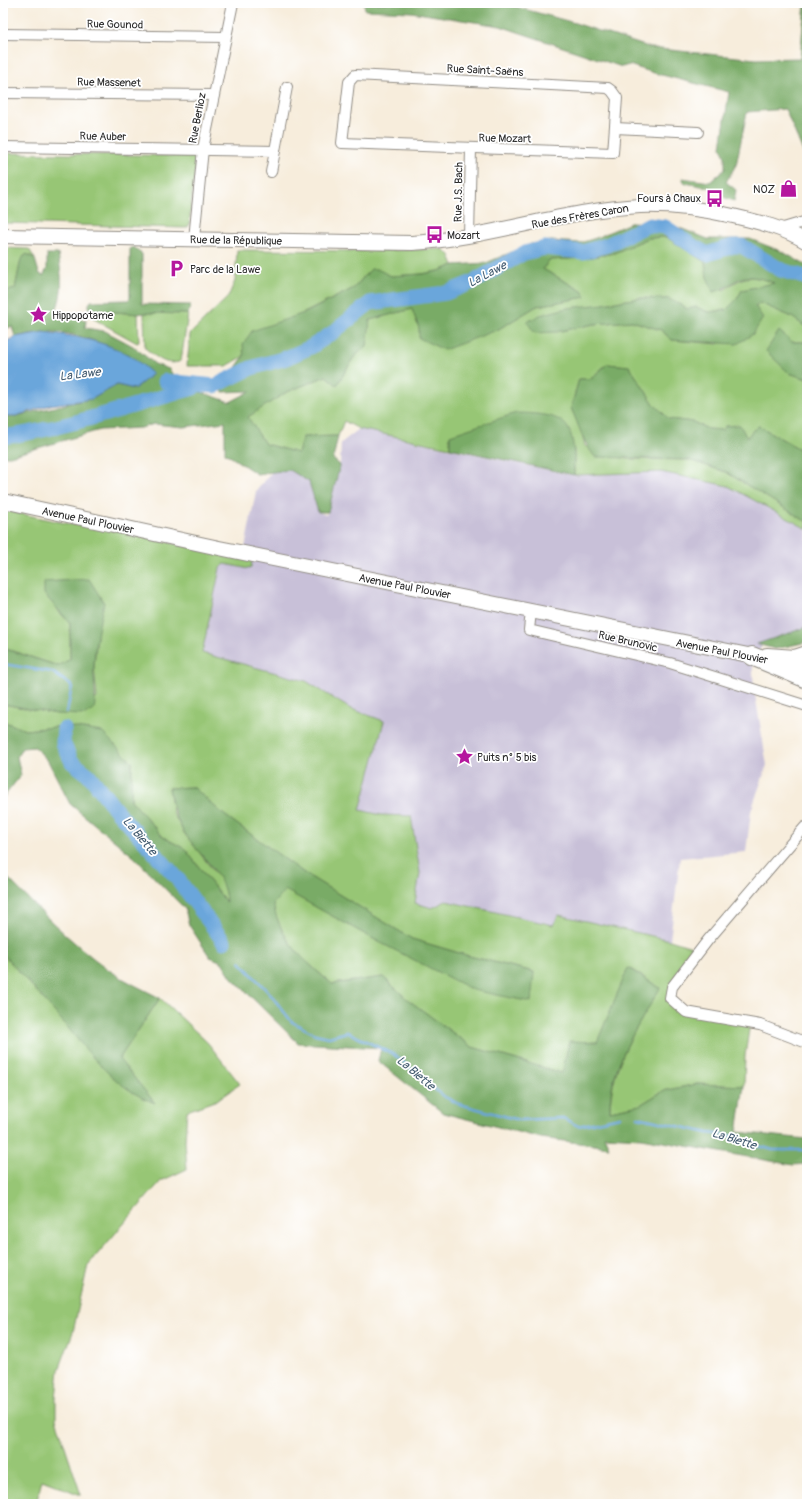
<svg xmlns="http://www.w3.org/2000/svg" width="810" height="1507" viewBox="0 0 810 1507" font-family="Pangolin,sans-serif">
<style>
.industrial{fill:#c8c0d8}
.green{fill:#97c675;stroke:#617850}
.forest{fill:#79ab66;stroke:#526b48}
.water{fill:#6aa6db;stroke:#4a6883}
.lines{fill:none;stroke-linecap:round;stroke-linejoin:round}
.stream{stroke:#6aa6db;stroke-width:2.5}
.river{stroke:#6aa6db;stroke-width:15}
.street-casing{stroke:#918c84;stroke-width:12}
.secondary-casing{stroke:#918c84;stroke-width:16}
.highway-casing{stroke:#918c84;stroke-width:20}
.street{stroke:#fff;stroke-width:10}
.secondary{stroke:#fff;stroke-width:14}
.highway{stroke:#fff;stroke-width:18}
.labels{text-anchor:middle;stroke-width:3.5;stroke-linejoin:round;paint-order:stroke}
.street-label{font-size:11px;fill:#2b2b2b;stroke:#fff}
.poi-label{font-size:11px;fill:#2b2b2b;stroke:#fff;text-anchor:start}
.water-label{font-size:12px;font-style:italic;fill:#445c71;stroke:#fff}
</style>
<rect width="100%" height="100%" fill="#fff"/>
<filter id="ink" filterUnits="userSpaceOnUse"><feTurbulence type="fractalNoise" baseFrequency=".025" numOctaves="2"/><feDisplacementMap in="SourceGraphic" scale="8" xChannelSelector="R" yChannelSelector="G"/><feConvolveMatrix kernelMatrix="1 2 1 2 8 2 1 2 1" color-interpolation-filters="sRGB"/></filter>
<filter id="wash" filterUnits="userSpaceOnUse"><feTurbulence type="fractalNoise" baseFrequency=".012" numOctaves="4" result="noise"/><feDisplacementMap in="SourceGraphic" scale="16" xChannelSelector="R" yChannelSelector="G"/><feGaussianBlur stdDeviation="0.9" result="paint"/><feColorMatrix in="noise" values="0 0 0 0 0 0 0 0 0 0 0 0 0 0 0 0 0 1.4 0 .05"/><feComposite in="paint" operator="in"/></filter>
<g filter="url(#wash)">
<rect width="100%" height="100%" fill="#f7eddc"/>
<!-- industrial -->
<polygon class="industrial" points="359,429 571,475 640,471 661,472 678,475 728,486 807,529 807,627 767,641 752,656 754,689 767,765 751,811 746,852 680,858 670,940 559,915 553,925 446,901 432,908 415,904 420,873 411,816 381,815 360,810 384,721 349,708 306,681 202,654 220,568 225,564 248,569 244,553 256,491 272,472 290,469 309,482 318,512 326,515 328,512 340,465 341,443"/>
<!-- green -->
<g class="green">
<polygon points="3,153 194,156 196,161 189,226 185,228 3,223"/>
<path d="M666 237 705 262 707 277 724 290C746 274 750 275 775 283L742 290 737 299 726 310 708 312 696 307 688 309 669 299 639 298 604 304 556 332 594 324 632 321 661 330 672 340 718 344 760 303 792 317 807 328V342H792L789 373 807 379V451H803L759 426 752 431 747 438 725 426 723 430 708 429 693 422 669 419 654 404 629 366 607 364 590 379H579L571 408 581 429 585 446 626 459 689 460 726 472 807 522V529L728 486 661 472 574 475V449L450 435V448L359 429 344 421 338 436 303 437 298 453 265 444 247 417 285 393 326 376 337 385 354 357 367 346 369 320 412 309 419 328 497 330 537 306 585 297 582 291 543 269 549 260 586 258 614 253 649 238Z"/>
<polygon points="3,248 29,249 35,259 27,254 21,259 15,289 4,293"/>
<polygon points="443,249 450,255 454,265 439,271 422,274 391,276 382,273 366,274 354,288 300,315 243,350 244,356 227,366 187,366 190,334 228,297 235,281 237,250 372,251"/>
<polygon points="93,310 138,314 139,342 137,343 94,319"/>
<path d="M144 313 188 314 181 361C166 367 156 357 145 348Z"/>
<path d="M3 510 75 525H91L252 561 251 567 249 569 225 564 220 568 202 653 306 681 349 708 384 721 360 810 381 815 411 816 420 873 415 903 432 908 446 901 553 925 559 915 670 940 695 948 672 987 676 1005 750 1023 745 1056 744 1086 697 1084 663 1091 640 1105 610 1111C611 1063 637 1028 660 988L629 968 597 1043 562 1073 472 1047 407 999 383 977 332 984C302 958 284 945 272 904L284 889 379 942 534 972 469 956 412 939 304 873 223 814 193 787 169 788 173 813 184 833 223 883 227 903 185 849 163 837 131 800 132 762 65 726 25 730 3 721V704L57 714 97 698 94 666 97 636 64 581 44 582 59 612 70 623V659L59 666 3 648Z"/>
<polygon points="3,954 52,1008 119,1059 160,998 208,1043 240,1084 217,1100 187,1111 185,1141 187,1169 161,1181 88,1265 73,1332 59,1370 56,1398 56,1419 81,1495 42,1480 36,1504 3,1504"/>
</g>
<!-- forest -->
<g class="forest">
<polygon points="364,3 502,3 575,23 651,48 756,59 800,58 805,3 807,3 807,161 785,109 747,112 736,165 726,182 736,190 734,201 723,197 717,189 685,183 682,178 710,182 725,169 725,157 721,147 729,92 654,73 629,65 622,67 500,26 411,12 365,10"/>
<path d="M659 220 708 239H750L783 252 807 266V328L792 317 760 303 755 306 763 318 753 334 737 344 672 340 661 330 632 321 594 324 556 332 535 333 527 322 540 315 567 308 604 304 639 298 669 299 688 309 696 307 708 312 726 310 737 299 742 290 774 283C765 279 749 274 739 279 730 284 724 290 713 292L707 277 705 262 666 237 649 238 614 253 586 258 549 260 543 269 582 291 586 297 537 306 497 330 444 350 419 338V328L412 309 370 320 367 346 354 357 337 385 326 376 285 393 248 417 265 444 298 453 303 437 338 436 333 459 340 465 328 512H318L309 482 290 470 257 474 225 453V422L183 427 154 424 141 428 100 430 10 456H3V416H16L93 398 117 385 134 389 131 357C104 344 73 330 43 332 33 333 24 335 15 337L12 326 3 331V292L15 289 21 259 27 254 35 259 39 273 43 276 47 269V254H58C62 276 64 292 55 313L86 320 85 328 105 331 133 346 155 364 169 369 180 385 230 402 251 391 223 392 219 378 230 376 244 356 243 344 252 331 307 312 354 288 371 269H377L391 276 422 274 439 271 454 265 486 263 531 244 551 241 580 243 596 238 630 223Z"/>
<polygon points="134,247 142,254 142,304 191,305 188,314 144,313 138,314 93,310 93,313 89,312 89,304 91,301 128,300 130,298 130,249"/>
<polygon points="779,331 792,342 807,342 807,379 789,373 766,351"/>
<path d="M607 364 629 366 654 404 669 419 693 422 708 429 723 430 725 426 740 425 747 438 752 431 759 426 803 451H807V522L726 472 689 460 595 457C583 443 579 425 571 408L579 379H591Z"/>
<path d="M516 413C569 414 575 422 574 475L450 448V435Z"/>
<path d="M89 579 104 603C99 623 95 643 94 664 93 680 97 694 94 710L85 715 57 714 3 704V648L58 666 70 659V623L44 594V582Z"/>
<polygon points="807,627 807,642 775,649 757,644"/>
<path d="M3 721 25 730 65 726 102 732 132 762 131 800 163 837 185 849 226 902C226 874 198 855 184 832 175 818 172 805 169 788L193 787 223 814 304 873 412 939 469 956 534 972 531 1002 473 990 379 942 285 890 273 904C282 943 303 959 332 984L383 977 407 999 472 1047 562 1073 569 1041 597 1042 628 968 660 988C638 1027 609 1065 610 1111L640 1105 663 1091 697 1084 744 1086 737 1132 807 1139V1164L793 1165 641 1138 604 1136 609 1147 541 1138 443 1113 378 1061 381 1048 298 1043 232 978 222 962 210 957 189 925 185 909 134 857 70 804 48 761 35 747 22 748 17 757 21 775 3 798Z"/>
<path d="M3 863V873C37 908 70 942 109 970 125 981 143 989 160 998L119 1059 155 1103C110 1087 82 1043 52 1009 36 990 19 972 3 954Z"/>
</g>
<!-- water -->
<path class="water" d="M43 332C73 335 104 341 131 356 138 361 146 368 153 374L134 389 117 385 92 399 50 405 16 416H3V343L15 337Z"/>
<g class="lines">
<!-- stream -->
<g class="stream">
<polyline points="3,664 52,672 72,686 67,712"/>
<polyline points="240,962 270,994 292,1022 315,1034 329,1037 347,1032 395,1055 443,1096 459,1104 519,1120 563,1118 578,1126 620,1117"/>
<polyline points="638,1117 708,1133 733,1136 747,1143 773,1150 807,1150"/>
</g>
<!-- river -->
<g class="river">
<polyline points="165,381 215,386 251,368 286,358 311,347 331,334 370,303 446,293 473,282 524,253 545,248 583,252 607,245 648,225 665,227 693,246 707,254 733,246 742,246 781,270 807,278"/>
<path d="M3 437C68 428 130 406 193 388"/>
<polyline points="64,729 63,743 72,762 89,775 116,810 177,878 224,942"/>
</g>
</g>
</g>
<g filter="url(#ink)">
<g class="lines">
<defs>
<g id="street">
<polyline points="3,34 226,37"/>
<polygon points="355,75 608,88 612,91 617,98 613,153 342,143 349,82"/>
<polyline points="3,93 214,95"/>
<polyline points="615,128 698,132"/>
<polyline points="3,147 275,151"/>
<polyline points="271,172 287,87"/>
<polyline points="780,229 807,221"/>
<polyline points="469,236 471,149"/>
<polyline points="194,239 203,149 233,3"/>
<polyline points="531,611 529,630 670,663 807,706"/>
<polyline points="807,827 805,827 708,940 672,987 670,998 686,1012 760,1025 807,1043"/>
</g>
<g id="secondary">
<path d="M3 236 412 243C489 238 564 210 640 206 671 205 702 209 733 216 759 222 784 228 807 242"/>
<polyline points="3,501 219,548 763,658"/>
<polyline points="785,663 807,668"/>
</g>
<g id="highway">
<polyline points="752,656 807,679"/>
<polyline points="767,657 795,659 807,655"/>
</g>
</defs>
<!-- street casing -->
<use href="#street" class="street-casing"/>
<!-- secondary casing -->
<use href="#secondary" class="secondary-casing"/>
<!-- highway casing -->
<use href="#highway" class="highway-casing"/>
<!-- street -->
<use href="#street" class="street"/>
<!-- secondary -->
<use href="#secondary" class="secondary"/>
<!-- highway -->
<use href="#highway" class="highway"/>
</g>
</g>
<!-- icons -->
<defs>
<symbol id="shop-bare" viewBox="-9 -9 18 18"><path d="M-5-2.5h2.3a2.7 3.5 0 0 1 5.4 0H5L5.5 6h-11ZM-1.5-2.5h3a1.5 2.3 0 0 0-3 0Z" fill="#b5179e" stroke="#fff" stroke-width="2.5" paint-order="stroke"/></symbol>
<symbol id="bus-bare" viewBox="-9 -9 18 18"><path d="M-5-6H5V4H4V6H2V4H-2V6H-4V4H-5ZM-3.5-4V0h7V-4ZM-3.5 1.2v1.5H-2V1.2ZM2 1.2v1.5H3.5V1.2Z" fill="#b5179e" stroke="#fff" stroke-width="2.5" paint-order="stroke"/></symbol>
<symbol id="parking-bare" viewBox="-9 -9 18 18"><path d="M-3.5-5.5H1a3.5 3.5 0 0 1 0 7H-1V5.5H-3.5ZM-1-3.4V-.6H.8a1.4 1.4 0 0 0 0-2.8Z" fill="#b5179e" stroke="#fff" stroke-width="2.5" paint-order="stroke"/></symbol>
<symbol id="sight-bare" viewBox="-9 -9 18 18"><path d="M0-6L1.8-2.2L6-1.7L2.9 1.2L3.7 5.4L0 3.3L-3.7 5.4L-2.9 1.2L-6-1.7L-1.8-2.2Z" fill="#b5179e" stroke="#fff" stroke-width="2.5" paint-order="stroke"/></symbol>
</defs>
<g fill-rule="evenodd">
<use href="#shop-bare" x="776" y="176" width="25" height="25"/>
<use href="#bus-bare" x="702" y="186" width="25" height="25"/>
<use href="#bus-bare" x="422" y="222" width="25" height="25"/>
<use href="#parking-bare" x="164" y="256" width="25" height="25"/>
<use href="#sight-bare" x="26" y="302" width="25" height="25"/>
<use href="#sight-bare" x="452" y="744" width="25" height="25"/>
</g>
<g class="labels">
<!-- street labels -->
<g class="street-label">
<text transform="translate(115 24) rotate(1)" y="4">Rue Gounod</text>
<text transform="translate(485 70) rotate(3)" y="4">Rue Saint-Saëns</text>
<text transform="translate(109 82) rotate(1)" y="4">Rue Massenet</text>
<text transform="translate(197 118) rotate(-79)" y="4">Rue Berlioz</text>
<text transform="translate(103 136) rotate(1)" y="4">Rue Auber</text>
<text transform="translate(505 138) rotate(1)" y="4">Rue Mozart</text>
<text transform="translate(458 192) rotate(-89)" y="4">Rue J.S. Bach</text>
<text transform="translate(580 216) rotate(-10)" y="4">Rue des Frères Caron</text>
<text transform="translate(236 240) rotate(1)" y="4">Rue de la République</text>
<text transform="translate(88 520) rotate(12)" y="4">Avenue Paul Plouvier</text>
<text transform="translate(405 586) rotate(11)" y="4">Avenue Paul Plouvier</text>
<text transform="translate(628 641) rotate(13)" y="4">Rue Brunovic</text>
<text transform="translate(722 651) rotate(11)" y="4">Avenue Paul Plouvier</text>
</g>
<!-- poi labels -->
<g class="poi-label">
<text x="775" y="193" text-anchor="end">NOZ</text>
<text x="701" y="202" text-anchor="end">Fours à Chaux</text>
<text x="447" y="239">Mozart</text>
<text x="190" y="273">Parc de la Lawe</text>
<text x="52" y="319">Hippopotame</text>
<text x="477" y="761">Puits n° 5 bis</text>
</g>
<!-- water labels -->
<g class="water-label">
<text transform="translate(487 274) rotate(-28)" y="4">La Lawe</text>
<text transform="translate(80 374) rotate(-7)" y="4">La Lawe</text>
<text transform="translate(140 836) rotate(50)" y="4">La Biette</text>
<text transform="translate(416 1073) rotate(40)" y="4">La Biette</text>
<text transform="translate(734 1139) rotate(17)" y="4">La Biette</text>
</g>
</g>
<!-- margin -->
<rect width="810" height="1507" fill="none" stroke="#fff" stroke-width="16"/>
</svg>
